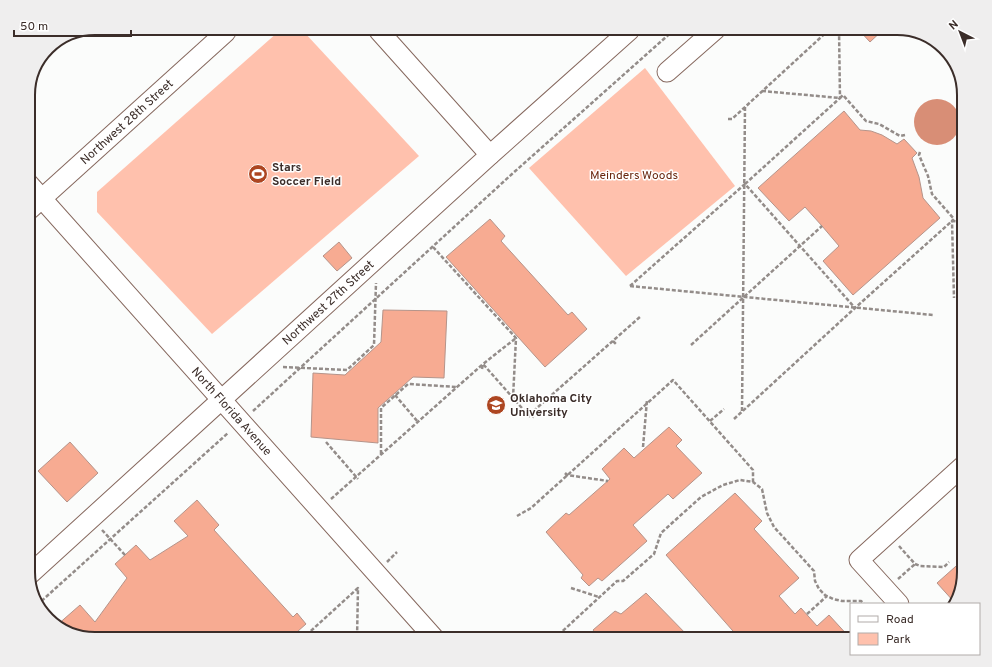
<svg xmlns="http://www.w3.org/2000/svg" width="992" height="667" viewBox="0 0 992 667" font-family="Overpass,sans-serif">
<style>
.green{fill:#ffc1ad}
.water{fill:#d88e76}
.building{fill:#f7ab92;stroke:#b5948a}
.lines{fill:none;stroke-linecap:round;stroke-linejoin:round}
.minor-casing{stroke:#86685e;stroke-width:21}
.path{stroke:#938c89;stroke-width:2.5;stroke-dasharray:4 2;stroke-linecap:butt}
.minor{stroke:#fff;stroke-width:19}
.labels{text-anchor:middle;stroke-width:3;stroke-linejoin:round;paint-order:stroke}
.street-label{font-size:12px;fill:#3b2d29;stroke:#fff}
.poi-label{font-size:12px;font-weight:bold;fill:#3b2d29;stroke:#fff;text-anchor:start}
.park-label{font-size:12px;fill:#6a270f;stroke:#fff}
.rim{fill:none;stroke:#3b2d29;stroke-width:2}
</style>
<rect width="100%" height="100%" fill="#fbfcfb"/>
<!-- green -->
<g class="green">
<polygon points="278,32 304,32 419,156 212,334 97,212 97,192"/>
<polygon points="645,68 735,186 626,276 529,168"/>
</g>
<!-- water -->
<circle class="water" cx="937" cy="122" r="23"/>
<!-- building -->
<g class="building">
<polygon points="857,28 885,28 870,42"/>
<polygon points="844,111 860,130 871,131 882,135 897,144 904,139 917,153 912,158 919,177 923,198 940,218 853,295 823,261 839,246 822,226 805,207 789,221 758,188"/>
<polygon points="490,219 505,236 501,241 568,315 572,312 587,329 545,367 446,257"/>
<polygon points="339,242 352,258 337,271 323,256"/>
<polygon points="383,310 447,311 444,378 413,377 378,408 378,443 311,437 313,373 345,375 381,342"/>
<polygon points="669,427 682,440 676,446 702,473 673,499 668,494 633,525 647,541 602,581 598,578 589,586 581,578 583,575 546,532 566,513 569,515 610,479 602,469 624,448 634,458"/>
<polygon points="70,442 98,473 67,502 38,471"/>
<polygon points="735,493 762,521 754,529 799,578 779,596 795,614 801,608 817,626 829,615 851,639 740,639 666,555"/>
<polygon points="197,500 219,525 214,530 293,617 297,613 306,624 289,639 95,639 56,626 80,605 95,622 127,578 115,564 136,545 150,560 188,536 174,521"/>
<polygon points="964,559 964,573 955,603 937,583"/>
<polygon points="646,593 691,639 600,639 593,630 615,611 621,614"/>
</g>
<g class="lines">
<defs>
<g id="minor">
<polyline points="379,31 490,155"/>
<polyline points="667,72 716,29"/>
<path id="s1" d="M28 183 435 639"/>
<path id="s2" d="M28 211 226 32"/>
<path id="s3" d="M28 576 490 155 630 30"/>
<polyline points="899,604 859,560 964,465"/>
</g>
</defs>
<!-- minor casing -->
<use href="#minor" class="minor-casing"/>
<!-- path -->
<g class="path">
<polyline points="762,91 840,98 843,95 866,121 879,124 900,136 905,135"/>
<polyline points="728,119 732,119 831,28"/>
<polyline points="920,152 919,155 928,176 932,194 954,219 952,221 954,298"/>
<polyline points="745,184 840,98 839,28"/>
<polyline points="433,247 516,338 513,398"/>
<polyline points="630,286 745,184 855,308"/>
<polyline points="630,286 933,315"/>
<polyline points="613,341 617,345"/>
<polyline points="691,345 822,226"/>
<polyline points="283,367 347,370 374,345 376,283"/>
<polyline points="482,369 483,364 516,338"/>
<polyline points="395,395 418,422"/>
<polyline points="253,411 512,174 675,29"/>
<polyline points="742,411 745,107"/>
<polyline points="529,415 641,316"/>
<polyline points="734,419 855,308 952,221 964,222"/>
<polyline points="710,421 724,409"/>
<polyline points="326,442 358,479"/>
<polyline points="643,447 647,400"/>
<polyline points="381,454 381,408 408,384 457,387"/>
<polyline points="565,473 567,475 608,481"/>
<polyline points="331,499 483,364 529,416 534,417"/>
<polyline points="517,516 531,508 673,380 753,470 753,482"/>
<polyline points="102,530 125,555"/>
<polyline points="899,546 915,564 920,566 944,567 949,562"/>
<polyline points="387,562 397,552"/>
<polyline points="898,579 915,564"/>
<polyline points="571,588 599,597"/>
<polyline points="37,605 228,433"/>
<polyline points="807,614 827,596"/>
<polyline points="302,639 358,588 357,639"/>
<polyline points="554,639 617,581 623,581 654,554 661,533 701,497 723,485 740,480 753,482 762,489 767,513 774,527 814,571 815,581 819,589 825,595 833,599 842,601 861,601 864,604"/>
</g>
<!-- minor -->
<use href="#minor" class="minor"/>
</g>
<!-- icons -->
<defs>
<symbol id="stadium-disc" viewBox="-11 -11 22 22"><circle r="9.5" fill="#ad4621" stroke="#fff"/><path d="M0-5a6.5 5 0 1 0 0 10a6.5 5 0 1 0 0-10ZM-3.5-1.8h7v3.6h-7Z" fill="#fff"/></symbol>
<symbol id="university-disc" viewBox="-11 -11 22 22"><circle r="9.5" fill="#ad4621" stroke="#fff"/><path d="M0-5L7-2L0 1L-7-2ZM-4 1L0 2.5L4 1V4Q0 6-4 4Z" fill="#fff"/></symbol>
</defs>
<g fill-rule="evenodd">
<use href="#stadium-disc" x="247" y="163" width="22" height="22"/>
<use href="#university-disc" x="485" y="394" width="22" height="22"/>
</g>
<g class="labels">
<!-- street labels -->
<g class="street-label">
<text dy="4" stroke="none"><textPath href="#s2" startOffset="133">Northwest 28th Street</textPath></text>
<text dy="4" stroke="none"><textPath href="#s3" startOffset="406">Northwest 27th Street</textPath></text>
<text dy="4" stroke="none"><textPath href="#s1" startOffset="306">North Florida Avenue</textPath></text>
</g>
<!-- poi labels -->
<g class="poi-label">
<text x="272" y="171">Stars<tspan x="272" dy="14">Soccer Field</tspan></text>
<text x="510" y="402">Oklahoma City<tspan x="510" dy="14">University</tspan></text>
</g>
<!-- park labels -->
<g class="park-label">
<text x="634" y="179">Meinders Woods</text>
</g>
</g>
<!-- crop -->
<path d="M0 0H992V667H0ZM95 35H897A60 60 0 0 1 957 95V572A60 60 0 0 1 897 632H95A60 60 0 0 1 35 572V95A60 60 0 0 1 95 35Z" fill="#efeeee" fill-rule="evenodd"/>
<path class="rim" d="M95 35H897A60 60 0 0 1 957 95V572A60 60 0 0 1 897 632H95A60 60 0 0 1 35 572V95A60 60 0 0 1 95 35Z"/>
<!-- legend -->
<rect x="850" y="603" width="130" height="52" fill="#ffffff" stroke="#b1aba9"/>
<rect x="858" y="616" width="20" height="6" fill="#ffffff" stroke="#b1aba9"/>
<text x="886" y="623" font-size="12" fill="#3b2d29">Road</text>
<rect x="858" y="633" width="20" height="12" fill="#ffc1ad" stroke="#b1aba9"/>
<text x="886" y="643" font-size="12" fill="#3b2d29">Park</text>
<!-- north arrow -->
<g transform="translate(960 32) rotate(318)" stroke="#ffffff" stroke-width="3" paint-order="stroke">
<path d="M0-3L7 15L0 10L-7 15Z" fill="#3b2d29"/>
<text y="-6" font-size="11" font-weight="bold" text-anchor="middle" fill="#3b2d29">N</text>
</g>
<!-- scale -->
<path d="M14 30v6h117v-6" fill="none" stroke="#3b2d29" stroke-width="2"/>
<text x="20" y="30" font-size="12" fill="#3b2d29" stroke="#ffffff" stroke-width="3" paint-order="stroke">50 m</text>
</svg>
